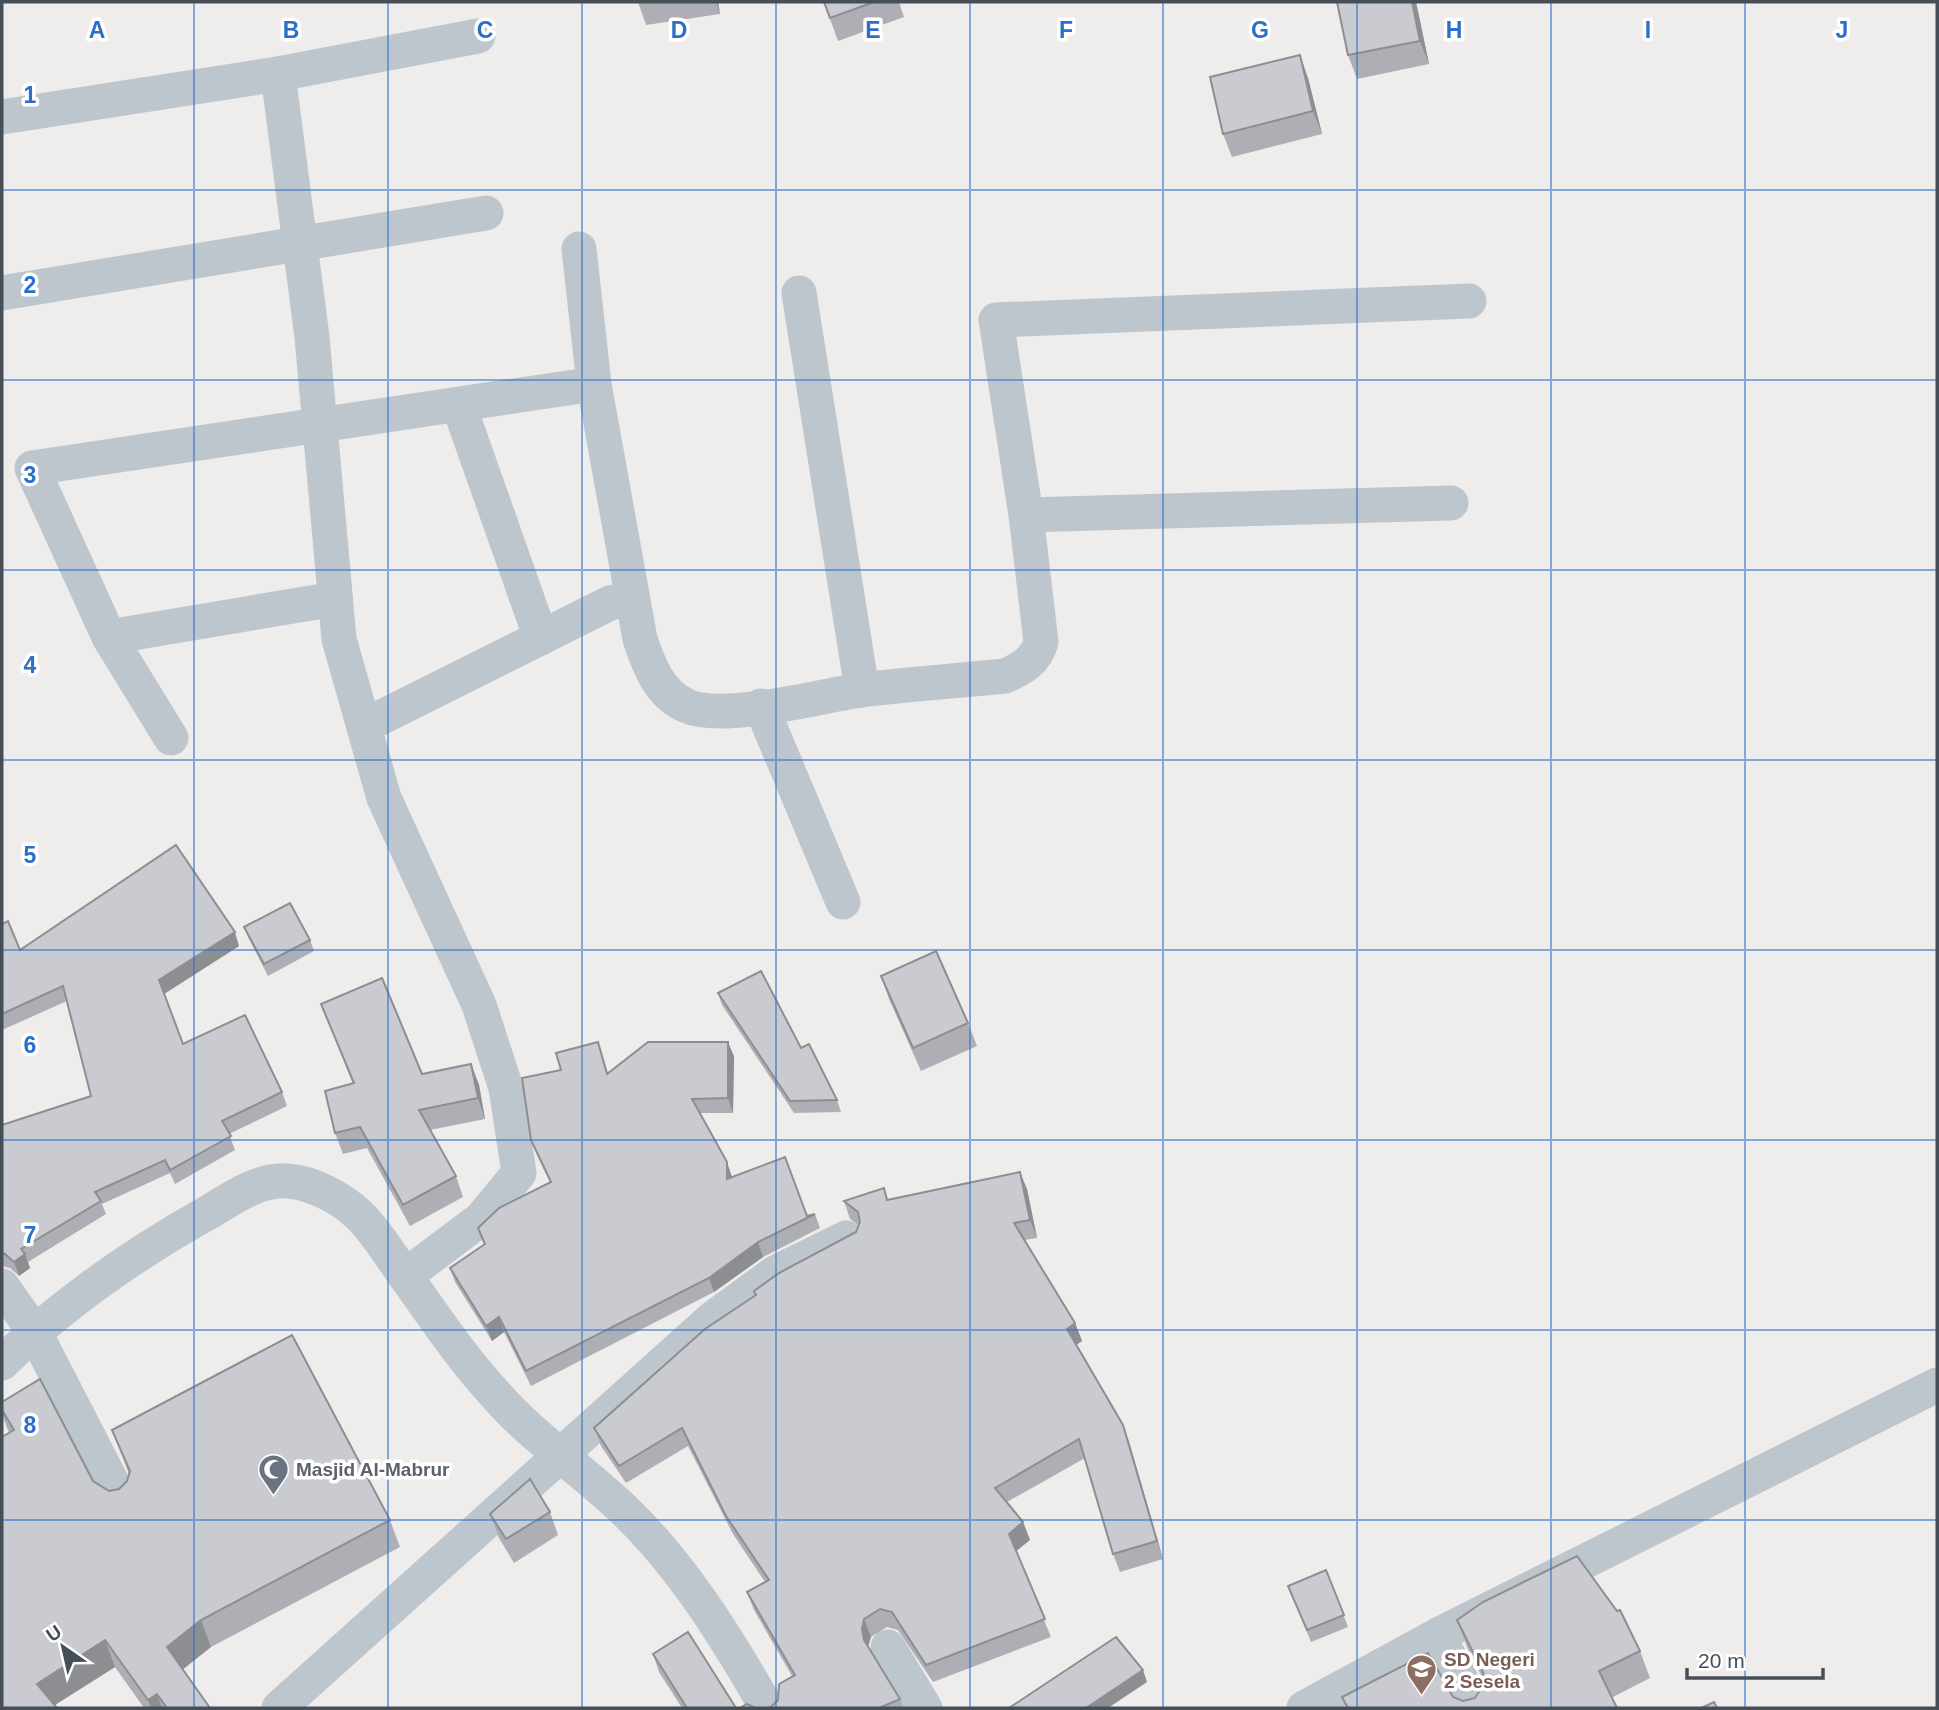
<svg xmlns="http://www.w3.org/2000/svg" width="1939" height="1710" viewBox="0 0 1939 1710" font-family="Arial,sans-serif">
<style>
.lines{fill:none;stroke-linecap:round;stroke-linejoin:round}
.street{stroke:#bec6cd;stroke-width:35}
.wall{fill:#aeafb4}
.shaded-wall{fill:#8d8e92}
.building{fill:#cacbd1;stroke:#8d8e92;stroke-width:2}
.grid{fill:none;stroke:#2a6fcb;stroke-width:2;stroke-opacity:0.55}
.labels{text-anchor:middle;stroke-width:7;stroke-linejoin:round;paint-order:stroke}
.worship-label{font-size:19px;font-weight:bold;fill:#5b616d;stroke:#fff;text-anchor:start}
.education-label{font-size:19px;font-weight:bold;fill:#785e54;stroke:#fff;text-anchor:start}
.grid-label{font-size:23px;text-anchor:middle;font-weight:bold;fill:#2a6fcb;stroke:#fff;stroke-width:7;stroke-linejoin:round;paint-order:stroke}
</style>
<rect width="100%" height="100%" fill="#efecec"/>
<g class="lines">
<!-- street -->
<g class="street">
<polyline points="278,74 478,36"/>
<polyline points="2,117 278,74 312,337 339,639 384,798 479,1005 506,1088 519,1173 481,1219 405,1276"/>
<path d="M579 249 594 384 640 639C649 666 659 694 687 706 723 722 820 696 861 690 909 684 957 681 1005 676 1021 669 1036 661 1041 642L1026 515 996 320 1469 301"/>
<polyline points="2,293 486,213"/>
<polyline points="799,293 862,690"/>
<polyline points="459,406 541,638"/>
<polyline points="1026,515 1451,503"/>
<polyline points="109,637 335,599"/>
<polyline points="761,706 843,902"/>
<polyline points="364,726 610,603 631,598"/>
<polyline points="171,738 109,637 32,468 594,384"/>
<polyline points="2,1286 35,1333 120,1498"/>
<path d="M2 1363C63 1303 134 1254 209 1212 233 1198 258 1179 288 1181 313 1183 341 1198 359 1215 375 1230 388 1252 401 1270 431 1312 460 1356 495 1394 532 1437 582 1470 623 1509 682 1565 727 1638 767 1708"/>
<polyline points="1438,1635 1475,1708"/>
<polyline points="888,1647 925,1708"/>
<polyline points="279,1708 712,1319 775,1273 846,1238"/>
<polyline points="1304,1708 1438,1635 1937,1385"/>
</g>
</g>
<!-- wall -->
<g class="wall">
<polygon points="638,2 718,2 720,14 646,25"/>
<polygon points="824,2 899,2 904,17 838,41"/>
<polygon points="1337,2 1416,2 1429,64 1357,79 1348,55"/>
<polygon points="1308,78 1322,134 1232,157 1223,134"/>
<polygon points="2,924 20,950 239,946 164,994 183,1044 282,1092 287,1106 229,1134 235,1150 175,1184 170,1173 102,1204 106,1214 28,1262 30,1268 19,1276 10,1268 2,1266 2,1125 91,1096 67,1001 2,1030"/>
<polygon points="244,927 310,940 314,951 268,976 249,939"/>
<polygon points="881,976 968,1023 977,1046 921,1071 889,999"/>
<polygon points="718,993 801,1048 837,1100 841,1112 794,1113 722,1005"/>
<polygon points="321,1004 422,1074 471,1064 479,1085 485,1119 430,1130 456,1176 463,1197 410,1226 367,1148 343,1154 335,1133 353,1084"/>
<polygon points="734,1056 733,1113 700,1113 732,1177 807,1216 815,1214 820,1228 763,1257 714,1292 531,1386 504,1332 492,1341 455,1282 450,1268 484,1245 478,1228 550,1182 537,1155 531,1140 561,1070 603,1057 608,1073"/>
<polygon points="1027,1189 1037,1238 1024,1240 1075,1323 1082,1341 1076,1345 1123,1425 1129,1442 1163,1559 1120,1572 1113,1554 1085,1458 1007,1502 1023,1522 1030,1540 1016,1551 1051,1637 933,1682 898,1630 887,1627 871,1637 868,1646 900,1699 904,1708 768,1708 771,1707 778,1700 792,1676 754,1610 747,1592 765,1582 733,1534 688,1446 626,1483 601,1446 594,1428 755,1295 754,1291 856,1232 858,1225 850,1219 844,1201 888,1200"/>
<polygon points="2,1402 93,1481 109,1491 119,1489 127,1481 129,1474 112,1430 390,1520 400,1547 211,1647 183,1669 210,1708 144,1708 115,1667 55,1705 2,1708 9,1433 2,1414"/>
<polygon points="550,1512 558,1535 514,1563 499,1538 490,1514"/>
<polygon points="1326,1570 1348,1627 1311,1642 1293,1597"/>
<polygon points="1457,1620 1640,1651 1650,1678 1611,1698 1617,1708 1346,1708 1342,1697 1453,1697 1463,1701 1475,1698 1485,1683 1467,1647"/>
<polygon points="653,1654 736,1708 682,1708 659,1672"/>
</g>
<!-- shaded-wall -->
<g class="shaded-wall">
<polygon points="716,2 718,2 720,14"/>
<polygon points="1412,2 1416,2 1429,64 1420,41"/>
<polygon points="1300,55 1308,78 1322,134 1313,111"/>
<polygon points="235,932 239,946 164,994 159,980"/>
<polygon points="728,1042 734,1056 733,1113 728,1098"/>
<polygon points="471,1064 479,1085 485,1119 478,1098"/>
<polygon points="727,1162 732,1177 727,1179"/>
<polygon points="1020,1172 1027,1189 1037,1238 1030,1220"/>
<polygon points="758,1242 763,1257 714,1292 709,1278"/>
<polygon points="25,1254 30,1268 19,1276 14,1262"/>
<polygon points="499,1317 504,1332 492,1341 486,1326"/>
<polygon points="1075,1323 1082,1341 1073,1347 1067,1329"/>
<polygon points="1123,1425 1129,1442 1163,1559 1157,1541"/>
<polygon points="1023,1522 1030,1540 1015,1552 1009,1534"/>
<polygon points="864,1619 871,1637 868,1647 864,1640 862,1629"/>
<polygon points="201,1620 211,1647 177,1674 167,1647"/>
<polygon points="105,1640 115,1667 50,1708 37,1684"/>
<polygon points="1143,1670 1147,1682 1108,1708 1086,1708"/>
<polygon points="157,1694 162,1708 151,1708 148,1700"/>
</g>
<!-- building -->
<g class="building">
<polygon points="824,2 874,2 830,18"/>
<polygon points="1337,2 1412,2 1420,41 1348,55"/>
<polygon points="1300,55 1313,111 1223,134 1210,77"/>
<polygon points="176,845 235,932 159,980 183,1044 245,1015 282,1092 222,1121 231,1136 170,1170 165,1160 95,1192 101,1201 21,1249 25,1254 14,1262 5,1254 2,1253 2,1125 91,1096 63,986 2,1014 2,924 8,921 20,950"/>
<polygon points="290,903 310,940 264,964 244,927"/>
<polygon points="936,951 968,1023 913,1048 881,976"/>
<polygon points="761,971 801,1048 809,1044 837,1100 790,1101 718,993"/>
<polygon points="382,978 422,1074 471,1064 478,1098 419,1110 456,1176 403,1205 360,1127 335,1133 325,1091 354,1083 321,1004"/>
<polygon points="598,1042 607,1074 648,1042 728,1042 728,1098 692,1099 727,1162 727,1179 785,1157 807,1216 815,1214 758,1242 709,1278 526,1371 499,1317 486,1326 450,1268 485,1244 478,1228 499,1208 551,1182 531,1140 522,1078 561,1070 556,1053"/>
<polygon points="1020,1172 1030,1220 1014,1223 1075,1323 1067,1329 1123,1425 1157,1541 1113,1554 1079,1439 995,1488 1023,1522 1009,1534 1045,1619 926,1665 892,1612 880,1609 864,1619 862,1629 864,1640 900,1699 879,1708 768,1708 771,1707 778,1700 779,1684 795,1675 747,1592 769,1580 726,1516 682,1428 619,1466 594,1428 705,1329 756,1295 754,1291 779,1273 856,1232 860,1222 858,1212 844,1201 884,1188 887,1200"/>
<polygon points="292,1335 390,1520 201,1620 167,1647 210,1708 167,1708 157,1694 148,1700 105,1640 37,1684 57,1708 2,1708 2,1437 14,1430 2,1410 2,1402 40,1379 93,1481 109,1491 119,1489 127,1481 130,1471 112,1430"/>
<polygon points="530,1479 550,1512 506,1539 490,1514"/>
<polygon points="1577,1556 1617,1611 1620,1610 1640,1651 1599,1671 1617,1708 1348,1708 1342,1697 1428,1653 1453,1697 1463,1701 1475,1698 1485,1682 1483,1672 1457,1620 1483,1602"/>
<polygon points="1326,1570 1344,1615 1307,1630 1288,1586"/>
<polygon points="688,1632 736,1708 687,1708 653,1654"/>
<polygon points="1116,1637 1143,1670 1086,1708 1009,1708"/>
<polygon points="1714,1702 1717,1708 1701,1708"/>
<polygon points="747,1704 755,1708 740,1708"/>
</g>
<!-- grid -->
<path class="grid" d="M194 2V1708M388 2V1708M582 2V1708M776 2V1708M970 2V1708M1163 2V1708M1357 2V1708M1551 2V1708M1745 2V1708M2 190H1937M2 380H1937M2 570H1937M2 760H1937M2 950H1937M2 1140H1937M2 1330H1937M2 1520H1937"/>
<!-- icons -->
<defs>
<symbol id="mosque-pin" viewBox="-11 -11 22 30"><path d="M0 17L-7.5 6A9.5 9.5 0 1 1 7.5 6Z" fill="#6b7280" stroke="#fff"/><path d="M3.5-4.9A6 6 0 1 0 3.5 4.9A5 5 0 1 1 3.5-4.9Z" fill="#fff"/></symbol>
<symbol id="school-pin" viewBox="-11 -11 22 30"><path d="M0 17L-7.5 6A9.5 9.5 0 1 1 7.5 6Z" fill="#8d6e63" stroke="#fff"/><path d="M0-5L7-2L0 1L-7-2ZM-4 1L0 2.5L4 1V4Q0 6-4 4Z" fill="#fff"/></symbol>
</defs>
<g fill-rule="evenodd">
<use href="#mosque-pin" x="256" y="1452" width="35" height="47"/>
<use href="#school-pin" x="1404" y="1652" width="35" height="47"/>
</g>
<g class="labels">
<!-- worship labels -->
<g class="worship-label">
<text x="296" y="1476">Masjid Al-Mabrur</text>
</g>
<!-- education labels -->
<g class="education-label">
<text x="1444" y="1666">SD Negeri<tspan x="1444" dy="22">2 Sesela</tspan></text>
</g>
</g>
<g class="grid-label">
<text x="97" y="38">A</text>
<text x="291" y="38">B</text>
<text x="485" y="38">C</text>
<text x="679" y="38">D</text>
<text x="873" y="38">E</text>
<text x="1066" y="38">F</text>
<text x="1260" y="38">G</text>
<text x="1454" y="38">H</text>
<text x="1648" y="38">I</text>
<text x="1842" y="38">J</text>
<text x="30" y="103">1</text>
<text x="30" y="293">2</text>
<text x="30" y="483">3</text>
<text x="30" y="673">4</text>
<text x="30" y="863">5</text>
<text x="30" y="1053">6</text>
<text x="30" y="1243">7</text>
<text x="30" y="1433">8</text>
</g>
<!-- border -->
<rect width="1939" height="1710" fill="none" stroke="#464f57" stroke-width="7"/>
<!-- north arrow -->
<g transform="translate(63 1647) rotate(326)" stroke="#ffffff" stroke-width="5" paint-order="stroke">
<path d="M0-5L12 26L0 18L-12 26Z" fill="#464f57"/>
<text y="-10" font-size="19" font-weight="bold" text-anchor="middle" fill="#464f57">U</text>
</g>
<!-- scale -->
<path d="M1687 1668v10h136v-10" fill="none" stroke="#464f57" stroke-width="3.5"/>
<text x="1698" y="1668" font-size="21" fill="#464f57" stroke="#ffffff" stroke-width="5" paint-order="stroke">20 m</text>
</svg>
